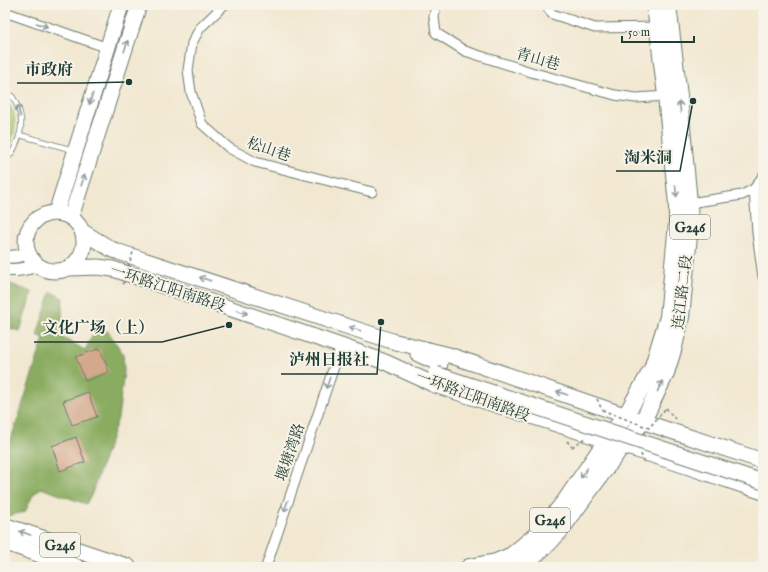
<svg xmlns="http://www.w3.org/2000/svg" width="768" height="572" viewBox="0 0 768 572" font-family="'IM FELL English','Noto Serif SC',serif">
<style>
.green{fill:#aec86e;stroke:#668251}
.forest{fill:#8aac61;stroke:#54744a}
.building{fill:#d4a88b}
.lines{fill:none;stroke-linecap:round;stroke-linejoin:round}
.service-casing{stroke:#69796b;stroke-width:6}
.minor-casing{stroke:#69796b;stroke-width:11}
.tertiary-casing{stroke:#69796b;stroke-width:14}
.primary-casing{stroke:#69796b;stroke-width:17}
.trunk-casing{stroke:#69796b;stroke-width:18}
.path{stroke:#69796b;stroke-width:1.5;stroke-dasharray:3 3;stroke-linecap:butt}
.service{stroke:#fff;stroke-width:4.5}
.minor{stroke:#fff;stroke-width:9}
.tertiary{stroke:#fff;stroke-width:12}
.primary{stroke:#fff;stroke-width:15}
.trunk{stroke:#fff;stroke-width:16}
.primary-bridge-casing{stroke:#69796b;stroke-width:17;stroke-linecap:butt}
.path-bridge{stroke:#69796b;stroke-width:1.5;stroke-dasharray:3 3;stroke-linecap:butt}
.primary-bridge{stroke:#fff;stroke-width:15}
.oneway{stroke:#8f9e9a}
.labels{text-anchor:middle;stroke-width:4;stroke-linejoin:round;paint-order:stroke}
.shield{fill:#f7f3e8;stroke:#60746a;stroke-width:1}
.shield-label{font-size:14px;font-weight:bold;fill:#1f3d34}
.street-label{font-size:15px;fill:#1f3d34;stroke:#f7f3e8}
.leader{fill:none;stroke:#1f3d34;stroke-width:1.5}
.callout-dot{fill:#1f3d34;stroke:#f7f3e8;stroke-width:1.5}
.callout-label{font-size:16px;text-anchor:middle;font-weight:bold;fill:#1f3d34;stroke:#f7f3e8;stroke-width:4;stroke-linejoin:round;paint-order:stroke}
</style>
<rect width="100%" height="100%" fill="#f7f3e8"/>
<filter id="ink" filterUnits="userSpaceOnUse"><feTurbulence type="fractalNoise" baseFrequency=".025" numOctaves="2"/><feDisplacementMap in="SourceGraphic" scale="8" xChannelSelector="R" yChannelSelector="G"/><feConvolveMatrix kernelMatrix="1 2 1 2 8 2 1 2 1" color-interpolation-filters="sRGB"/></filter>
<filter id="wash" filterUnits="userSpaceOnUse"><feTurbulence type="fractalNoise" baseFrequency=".012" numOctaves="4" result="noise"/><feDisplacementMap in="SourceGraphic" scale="16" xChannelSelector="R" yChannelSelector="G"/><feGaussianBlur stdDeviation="0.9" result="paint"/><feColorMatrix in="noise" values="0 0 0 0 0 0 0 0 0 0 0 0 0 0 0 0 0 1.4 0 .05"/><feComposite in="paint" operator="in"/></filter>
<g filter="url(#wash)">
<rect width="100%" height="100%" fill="#f2e8d1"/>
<!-- green -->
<path class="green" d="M5 101C20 112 16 139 5 151Z"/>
<!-- forest -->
<g class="forest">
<polygon points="5,282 32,292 20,331 8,328 5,338"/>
<polygon points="51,292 63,298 61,337 85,350 93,335 108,331 123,354 124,371 118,418 91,496 86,504 41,488 33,495 25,512 7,516 5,515 5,458 44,338 37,335"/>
</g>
<g id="blocks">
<!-- building -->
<g class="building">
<polygon points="100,348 109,372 85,381 76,357"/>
<polygon points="88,392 97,417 72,425 63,401"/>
<polygon points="76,437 85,462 60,471 52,446"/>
</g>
</g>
</g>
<g filter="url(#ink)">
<use href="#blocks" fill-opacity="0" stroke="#69796b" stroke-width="1"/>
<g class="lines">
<defs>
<g id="service">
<path d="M5 93 12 96C23 113 24 126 16 145 13 152 11 155 5 160"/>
<polyline points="20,135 73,150"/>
</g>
<g id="minor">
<polyline points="224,5 200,28 192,43 188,70 191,92 202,124 229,148 255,162 372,192"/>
<polyline points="436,5 434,17 436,33 465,51 531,72 615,95 636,98 666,96"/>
<polyline points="546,5 552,14 595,28 661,27"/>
<polyline points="5,12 108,48"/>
<polyline points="763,176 754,189 763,193"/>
<polyline points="689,203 742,195 754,189 757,233 763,277"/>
<polyline points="266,567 341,346"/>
</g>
<g id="tertiary">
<path d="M5 256C13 258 21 256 28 253"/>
<path d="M5 269C16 272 27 268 37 266"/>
</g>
<g id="primary">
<circle cx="55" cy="242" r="29"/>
<polyline points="56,213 121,5"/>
<polyline points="71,217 139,5"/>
<polyline points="83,232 111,249 119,252 392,341 449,355 668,430 763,461"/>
<polyline points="70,268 98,267 113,269 149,281 341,346 385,362 435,385 674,462 763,492"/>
<polyline points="418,354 440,364"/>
</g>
<g id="trunk">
<polyline points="5,526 128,567"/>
<polyline points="5,542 76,567"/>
<polyline points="469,567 496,562 512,555 535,536 549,521 565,501 606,441 626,415 652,369 668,317 677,223 677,204 666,96 655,5"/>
<polyline points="521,567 548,544 560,531 622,446 643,421 666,373 674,347 681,317 690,226 689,203 679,96 668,5"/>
</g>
</defs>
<!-- service casing -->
<use href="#service" class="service-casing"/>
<!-- minor casing -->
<use href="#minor" class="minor-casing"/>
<!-- tertiary casing -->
<use href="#tertiary" class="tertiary-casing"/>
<!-- primary casing -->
<use href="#primary" class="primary-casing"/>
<!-- trunk casing -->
<use href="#trunk" class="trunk-casing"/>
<!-- path -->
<g class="path">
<polyline points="666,408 675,419"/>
<polyline points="567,441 572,447"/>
</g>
<!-- service -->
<use href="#service" class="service"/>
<!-- minor -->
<use href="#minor" class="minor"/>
<!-- tertiary -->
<use href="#tertiary" class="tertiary"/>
<!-- primary -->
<use href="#primary" class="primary"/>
<!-- trunk -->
<use href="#trunk" class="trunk"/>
<defs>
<polyline id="primary-bridge" points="436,374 763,482"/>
</defs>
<!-- primary-bridge casing -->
<use href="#primary-bridge" class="primary-bridge-casing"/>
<!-- path-bridge -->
<g class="path-bridge">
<polyline points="123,284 134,249"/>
<polyline points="597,399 602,410 649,428 666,408"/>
<polyline points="572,447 587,437"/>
<polyline points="641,454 645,465"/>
</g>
<!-- primary-bridge -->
<use href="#primary-bridge" class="primary-bridge"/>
</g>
<!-- one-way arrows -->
<defs><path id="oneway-shaft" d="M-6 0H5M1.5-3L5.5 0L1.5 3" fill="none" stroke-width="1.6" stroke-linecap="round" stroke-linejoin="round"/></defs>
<g class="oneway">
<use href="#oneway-shaft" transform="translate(42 25) rotate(19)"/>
<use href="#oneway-shaft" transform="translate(126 46) rotate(-72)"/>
<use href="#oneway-shaft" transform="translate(91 99) rotate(108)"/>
<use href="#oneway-shaft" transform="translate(680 107) rotate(-96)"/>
<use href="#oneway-shaft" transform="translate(19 111) rotate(-105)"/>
<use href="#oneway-shaft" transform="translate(83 180) rotate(-72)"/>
<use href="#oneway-shaft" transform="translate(676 191) rotate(84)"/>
<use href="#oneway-shaft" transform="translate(205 279) rotate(-162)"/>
<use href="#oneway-shaft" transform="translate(242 312) rotate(19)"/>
<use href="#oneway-shaft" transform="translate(355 329) rotate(-162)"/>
<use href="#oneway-shaft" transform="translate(328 383) rotate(109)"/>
<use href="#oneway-shaft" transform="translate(660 386) rotate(-65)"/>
<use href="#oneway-shaft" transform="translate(562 393) rotate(-161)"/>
<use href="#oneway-shaft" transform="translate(584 473) rotate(125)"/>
<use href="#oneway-shaft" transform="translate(286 506) rotate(109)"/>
<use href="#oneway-shaft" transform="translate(25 533) rotate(-161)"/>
</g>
</g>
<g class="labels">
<!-- shield labels -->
<g class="shield">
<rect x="670" y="215" width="40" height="24" rx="3"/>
<rect x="530" y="508" width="40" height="24" rx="3"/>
<rect x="40" y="533" width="40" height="24" rx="3"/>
</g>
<g class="shield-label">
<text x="690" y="232">G246</text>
<text x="550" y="525">G246</text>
<text x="60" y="550">G246</text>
</g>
<!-- street labels -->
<g class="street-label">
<text transform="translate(538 59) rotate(16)" y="5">青山巷</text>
<text transform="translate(269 149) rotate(19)" y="5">松山巷</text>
<text transform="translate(168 288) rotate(18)" y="5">一环路江阳南路段</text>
<text transform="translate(682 292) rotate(-83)" y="5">连江路二段</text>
<text transform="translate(473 396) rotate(20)" y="5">一环路江阳南路段</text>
<text transform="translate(290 452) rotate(-71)" y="5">堰塘湾路</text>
</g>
</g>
<!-- callouts -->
<path class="leader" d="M129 82L81 83H17M693 101L680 171H616M229 325L162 342H34M381 322L377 374H281"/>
<g class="callout-dot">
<circle cx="129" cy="82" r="4"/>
<circle cx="693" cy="101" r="4"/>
<circle cx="229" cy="325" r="4"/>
<circle cx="381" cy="322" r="4"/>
</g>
<g class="callout-label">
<text x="49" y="75">市政府</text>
<text x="648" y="163">淘米洞</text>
<text x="98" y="333">文化广场（上）</text>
<text x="329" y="365">泸州日报社</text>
</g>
<!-- margin -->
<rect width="768" height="572" fill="none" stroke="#f7f3e8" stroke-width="20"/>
<!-- scale -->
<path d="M622 36v6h72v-6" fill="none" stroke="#1f3d34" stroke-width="2"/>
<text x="628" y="36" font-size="12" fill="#1f3d34" stroke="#f7f3e8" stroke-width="3" paint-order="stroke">50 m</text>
</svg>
